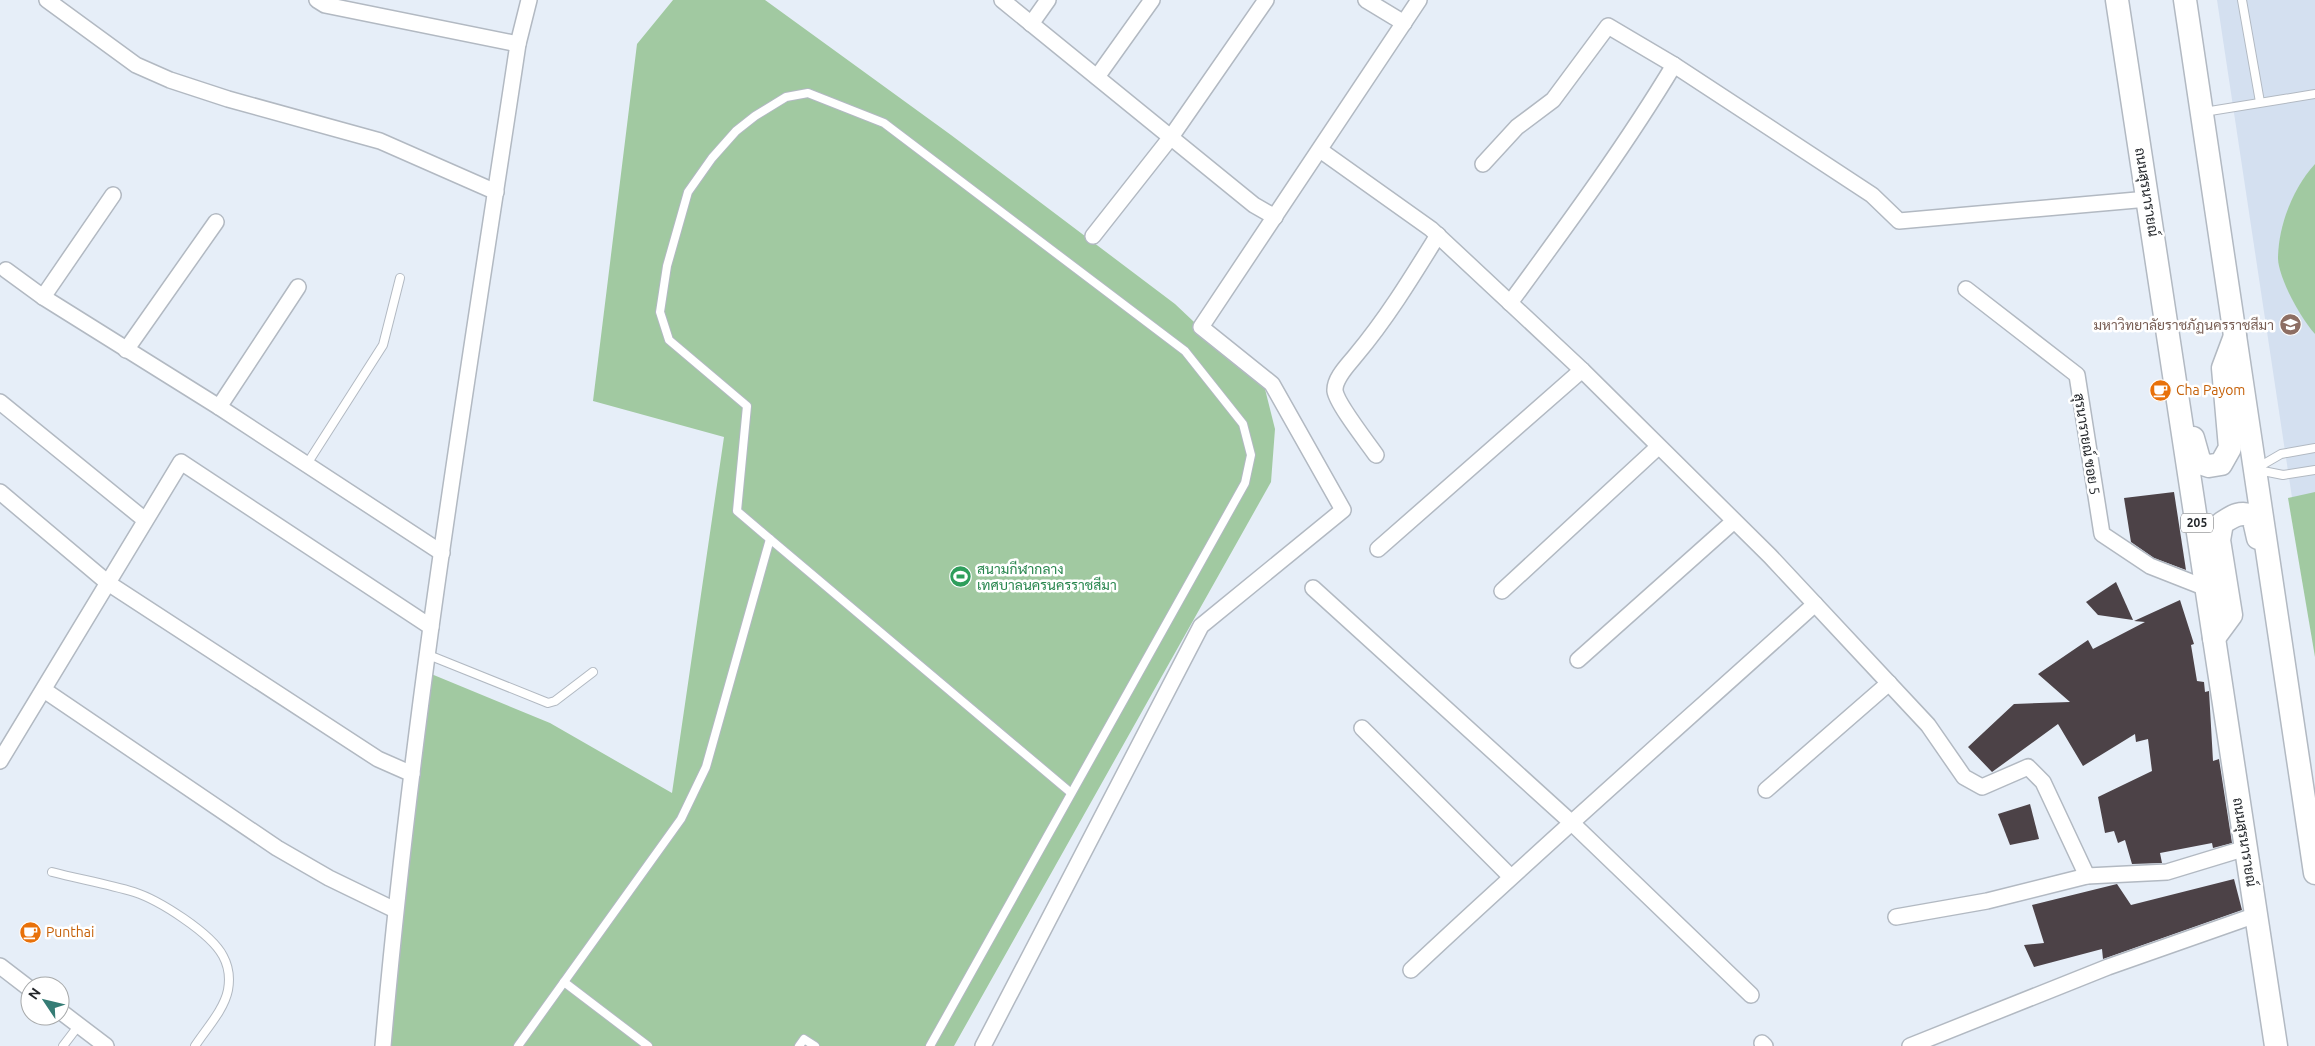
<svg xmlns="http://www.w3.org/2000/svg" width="2315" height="1046" viewBox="0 0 2315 1046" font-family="Ubuntu,Sarabun,sans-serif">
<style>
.built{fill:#d4e0f0}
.green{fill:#a1c9a1}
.building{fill:#4c4247}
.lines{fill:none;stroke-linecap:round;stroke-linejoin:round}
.lane-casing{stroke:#b2b9c2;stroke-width:10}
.street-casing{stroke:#b2b9c2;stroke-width:18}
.primary-casing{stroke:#b2b9c2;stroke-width:25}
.lane{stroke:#fff;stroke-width:8}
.street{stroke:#fff;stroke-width:15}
.primary{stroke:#fff;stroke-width:22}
.labels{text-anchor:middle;stroke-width:5;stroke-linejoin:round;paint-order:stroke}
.shield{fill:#fff;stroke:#66686b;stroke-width:1}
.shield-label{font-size:12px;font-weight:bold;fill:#24272b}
.street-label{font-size:14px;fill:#24272b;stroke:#fff}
.education-label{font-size:14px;fill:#785e54;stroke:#fff;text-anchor:end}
.food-label{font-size:14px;fill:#c56008;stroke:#fff;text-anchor:start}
.leisure-label{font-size:14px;fill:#27864d;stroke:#fff;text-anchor:start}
</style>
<rect width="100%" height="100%" fill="#e6eef8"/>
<!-- built -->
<polygon class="built" points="2217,0 2315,0 2315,650"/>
<!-- green -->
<g class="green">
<polygon points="673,0 765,0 951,135 1175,304 1265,389 1275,429 1271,482 954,1046 385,1046 424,671 550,723 672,793 724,437 593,401 637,44"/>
<path d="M2315 164V334C2301 319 2279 279 2278 259 2278 226 2293 188 2315 164Z"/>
<polygon points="2315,492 2315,657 2288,498"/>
</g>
<!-- building -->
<g class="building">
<polygon points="2174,492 2186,570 2154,558 2131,542 2124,498"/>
<polygon points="2116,582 2133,620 2098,615 2086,602"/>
<polygon points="2180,600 2194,644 2191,645 2197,681 2204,682 2205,692 2209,691 2213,761 2219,759 2232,843 2213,848 2212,843 2160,853 2162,863 2132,864 2125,840 2118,843 2114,831 2105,833 2098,797 2152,771 2148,739 2136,742 2135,734 2083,766 2058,724 1992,772 1968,747 2014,704 2070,702 2038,674 2088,640 2093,649 2145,622 2134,621"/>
<polygon points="2030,804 2039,839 2010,845 1998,814"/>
<polygon points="2234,879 2242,910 2103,959 2102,949 2034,967 2024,945 2044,943 2032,905 2117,884 2131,905"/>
</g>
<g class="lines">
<defs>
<g id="lane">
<polyline points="2242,0 2260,102"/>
<polyline points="2204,112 2315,94"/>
<polyline points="307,464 383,345 400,278"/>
<polyline points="2257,468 2281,454 2315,448"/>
<polyline points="2258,470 2283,475 2315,470"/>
<polyline points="770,539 737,511 747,406 669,340 660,312 667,266 688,192 712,158 736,131 755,116 786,97 808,93 884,123 1185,351 1243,424 1251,455 1245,483 930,1046"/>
<polyline points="426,654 548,703 555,701 593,672"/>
<path d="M52 872C79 879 107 884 134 892 159 900 211 933 223 956 229 967 230 979 228 990 224 1010 206 1029 195 1046"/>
<polyline points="564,982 648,1046"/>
<polyline points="63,1046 79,1025"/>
<polyline points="518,1046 681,819 706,767 770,539 1070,792"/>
<polyline points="799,1046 804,1039 815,1046"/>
</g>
<g id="street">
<polyline points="47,0 136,65 170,80 228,99 380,141 496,192"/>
<polyline points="317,0 325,5 518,44"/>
<polyline points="1002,0 1254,205 1275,217"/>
<polyline points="1366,0 1404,23"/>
<polyline points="1031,24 1048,0"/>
<polyline points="1097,77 1152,0"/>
<polyline points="1320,150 1431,229 1582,370 1770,556 1928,725 1964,777 1982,787 2028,767 2043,782 2087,876"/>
<polyline points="1483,164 1517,127 1553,100 1608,26 1674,65 1872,195 1899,221 2148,199"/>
<polyline points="1093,236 1171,137 1266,0"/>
<polyline points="6,270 43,297 219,407 442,553"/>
<polyline points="1966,289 2077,375 2102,534 2150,566 2206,588"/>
<polyline points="43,297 113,195"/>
<path d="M1510 303C1567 225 1624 148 1674 65"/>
<polyline points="126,350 216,222"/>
<polyline points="0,402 145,520"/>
<polyline points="219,407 298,287"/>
<path d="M1376 455C1367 442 1337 404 1335 391 1334 378 1349 364 1356 355 1387 318 1412 277 1438 235"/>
<polyline points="0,492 108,583 378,759 412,774"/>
<polyline points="1378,549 1582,370"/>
<polyline points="1313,588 1573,824 1751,995"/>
<polyline points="1502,591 1658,447"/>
<polyline points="1578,660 1734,521"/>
<polyline points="44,690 277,848 329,878 395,910"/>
<polyline points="1362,728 1510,876"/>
<polyline points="0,761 181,462 431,627"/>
<polyline points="1766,790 1889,683"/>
<polyline points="1896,917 1987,901 2087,876 2167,872 2246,848"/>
<polyline points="0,966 30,989"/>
<path d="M1411 970C1543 846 1680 726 1815 604"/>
<polyline points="60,1011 106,1046"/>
<polyline points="1762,1043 1765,1046"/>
<path d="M383 1046C412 710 468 377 518 44L529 0"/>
<polyline points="983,1046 1201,626 1343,510 1272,384 1201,327 1419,0"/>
<polyline points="1910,1046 2108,967 2256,915"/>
</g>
<g id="primary">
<polyline points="2117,0 2276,1046"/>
<polyline points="2185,0 2315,873"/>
<polyline points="2193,438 2200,463 2209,466 2221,464 2230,448 2223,368 2235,336"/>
<path d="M2214 638 2231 615 2219 540 2222 523C2233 516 2240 511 2253 516L2258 538"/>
</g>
</defs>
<!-- lane casing -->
<use href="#lane" class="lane-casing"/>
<!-- street casing -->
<use href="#street" class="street-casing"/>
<!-- primary casing -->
<use href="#primary" class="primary-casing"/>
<!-- lane -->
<use href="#lane" class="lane"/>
<!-- street -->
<use href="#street" class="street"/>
<!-- primary -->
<use href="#primary" class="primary"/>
</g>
<!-- icons -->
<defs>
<symbol id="university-disc" viewBox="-11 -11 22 22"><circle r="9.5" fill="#8d6e63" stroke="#fff"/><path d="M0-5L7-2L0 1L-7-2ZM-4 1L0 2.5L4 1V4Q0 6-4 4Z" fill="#fff"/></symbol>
<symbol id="cafe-disc" viewBox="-11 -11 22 22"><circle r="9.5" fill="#e8710a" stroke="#fff"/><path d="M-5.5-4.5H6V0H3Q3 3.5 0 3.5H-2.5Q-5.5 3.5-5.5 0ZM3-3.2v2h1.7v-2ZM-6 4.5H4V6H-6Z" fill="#fff"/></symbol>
<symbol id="stadium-disc" viewBox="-11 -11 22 22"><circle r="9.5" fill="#2e9e5b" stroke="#fff"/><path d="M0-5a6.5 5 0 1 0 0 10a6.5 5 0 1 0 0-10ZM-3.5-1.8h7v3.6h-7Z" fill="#fff"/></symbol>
</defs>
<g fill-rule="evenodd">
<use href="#university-disc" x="2278" y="312" width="25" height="25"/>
<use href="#cafe-disc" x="2148" y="378" width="25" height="25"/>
<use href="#stadium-disc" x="948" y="564" width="25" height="25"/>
<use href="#cafe-disc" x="18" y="920" width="25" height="25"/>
</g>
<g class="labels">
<!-- shield labels -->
<rect class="shield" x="2181" y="513.5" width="32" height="19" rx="4"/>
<g class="shield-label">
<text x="2197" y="527">205</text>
</g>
<!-- street labels -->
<g class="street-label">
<text transform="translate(2147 192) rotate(81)" y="5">ถนนสุรนารายณ์</text>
<text transform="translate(2087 444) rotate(81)" y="5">สุรนารายณ์ ซอย 5</text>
<text transform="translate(2245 842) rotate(81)" y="5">ถนนสุรนารายณ์</text>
</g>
<!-- education labels -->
<g class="education-label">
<text x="2274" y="330">มหาวิทยาลัยราชภัฏนครราชสีมา</text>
</g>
<!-- food labels -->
<g class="food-label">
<text x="2176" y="395">Cha Payom</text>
<text x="46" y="937">Punthai</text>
</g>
<!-- leisure labels -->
<g class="leisure-label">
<text x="977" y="574">สนามกีฬากลาง<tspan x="977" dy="16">เทศบาลนครนครราชสีมา</tspan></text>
</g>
</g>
<!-- north arrow -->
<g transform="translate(45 1001) rotate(305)"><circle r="24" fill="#ffffff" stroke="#a7a9aa"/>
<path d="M0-4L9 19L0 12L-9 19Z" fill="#357c75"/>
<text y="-8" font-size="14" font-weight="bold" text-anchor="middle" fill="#24272b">N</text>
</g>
</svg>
